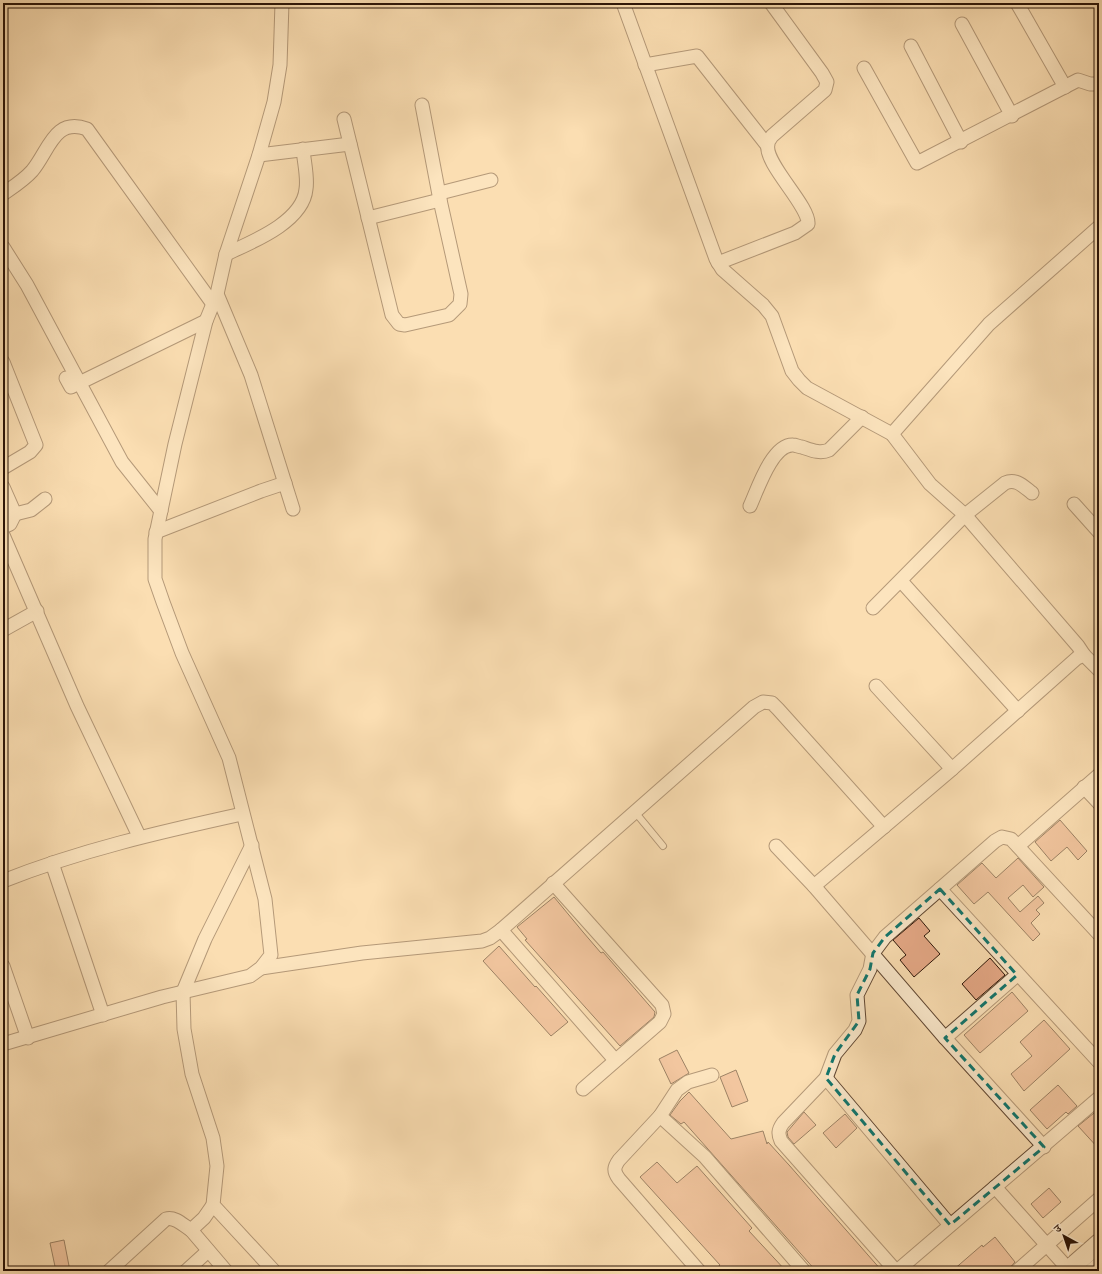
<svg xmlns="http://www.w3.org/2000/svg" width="1102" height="1274" viewBox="0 0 1102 1274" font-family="'IM FELL English','Noto Serif Devanagari',serif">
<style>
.building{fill:#e6a987;stroke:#2b1407}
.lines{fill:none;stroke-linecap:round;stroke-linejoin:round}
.lane-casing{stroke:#5f4632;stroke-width:8}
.street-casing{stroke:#5f4632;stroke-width:15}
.secondary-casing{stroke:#2b1407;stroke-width:20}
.lane{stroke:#fceacd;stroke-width:6}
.street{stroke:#fceacd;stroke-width:13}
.secondary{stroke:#fceacd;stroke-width:18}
.marked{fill:none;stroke:#0f766e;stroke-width:3;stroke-dasharray:8 5;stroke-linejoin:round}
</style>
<rect width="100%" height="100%" fill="#fbdeb2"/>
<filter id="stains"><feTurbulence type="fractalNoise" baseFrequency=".005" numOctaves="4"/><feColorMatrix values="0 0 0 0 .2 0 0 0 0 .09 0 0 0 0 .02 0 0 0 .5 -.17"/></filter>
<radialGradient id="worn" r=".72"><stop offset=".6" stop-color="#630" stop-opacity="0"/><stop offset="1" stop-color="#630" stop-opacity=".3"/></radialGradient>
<!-- building -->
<g class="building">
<polygon points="1060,820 1087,851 1078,860 1067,847 1051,861 1035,842"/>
<polygon points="1018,858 1044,887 1033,897 1023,885 1008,898 1020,912 1038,896 1044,903 1036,910 1040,914 1031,923 1040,934 1033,941 988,892 974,904 957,885 982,863 996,878"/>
<polygon points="554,897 583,932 601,953 603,952 655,1012 654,1017 620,1046 525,940 527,939 517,927"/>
<polygon points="919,918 930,931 924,936 940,954 914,977 900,960 906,955 893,940"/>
<polygon points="499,946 535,987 536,986 568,1022 551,1036 483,961"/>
<polygon points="990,958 1005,975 976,1000 962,984"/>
<polygon points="1012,992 1028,1011 980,1053 964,1035"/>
<polygon points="1044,1020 1070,1049 1024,1091 1011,1074 1032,1056 1020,1042"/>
<polygon points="677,1050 689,1073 671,1084 659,1059"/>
<polygon points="736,1070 748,1101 732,1107 720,1077"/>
<polygon points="1058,1085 1077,1106 1068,1114 1066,1112 1047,1129 1030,1110"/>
<polygon points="689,1092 731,1139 763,1131 767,1144 768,1142 789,1165 882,1271 816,1271 684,1122 681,1124 670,1115 680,1101"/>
<polygon points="1099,1109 1099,1149 1078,1126"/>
<polygon points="804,1112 816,1125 794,1144 788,1137 787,1132"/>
<polygon points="845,1114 857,1128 836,1148 823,1133"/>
<polygon points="657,1162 677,1183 697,1166 752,1228 749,1231 786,1271 713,1271 720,1265 640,1177"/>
<polygon points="1049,1188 1061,1202 1043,1218 1031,1204"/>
<polygon points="995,1237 1015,1262 1007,1271 952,1271 982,1245 983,1247"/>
<polygon points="64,1240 70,1271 56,1271 50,1243"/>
</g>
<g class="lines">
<defs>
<polyline id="lane" points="635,812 663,846"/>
<g id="street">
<polyline points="623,3 716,259 722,269 763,305 772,316 792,371 799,380 807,388 892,434 930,484 965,515 1078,646 1084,655"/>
<polyline points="1017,3 1065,87"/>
<polyline points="962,24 1012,116"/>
<polyline points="911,46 961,142"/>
<polyline points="645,65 697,56 767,145"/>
<polyline points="864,68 917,163 1078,80 1090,84 1099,84"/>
<polyline points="344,119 392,315 399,324 405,325 449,315 460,304 461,294 440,200 422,105"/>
<polyline points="259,155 350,144"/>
<polyline points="440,193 491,180"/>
<path d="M3 194C13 187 24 180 32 171 49 151 54 117 87 129L213 304"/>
<polyline points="368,218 440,200"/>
<polyline points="3,247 27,285 122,462 161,511"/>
<path d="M226 254C252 242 303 222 306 189 308 177 304 162 303 149"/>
<path d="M718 263 795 233 808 224C810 206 763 163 768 144 768 141 771 138 772 136L825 90 827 82 822 73 771 3"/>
<polyline points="217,294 251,375 293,509"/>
<polyline points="3,362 36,445 30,452 3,468"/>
<polyline points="66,378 71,387 206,321"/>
<polyline points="892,434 989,324 1099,227"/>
<polyline points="3,487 15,514 10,524 3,527"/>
<polyline points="1074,504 1099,532"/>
<path d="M750 506C757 491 772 444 793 445 796 445 799 447 802 447 811 450 820 454 829 450L862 417"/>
<polyline points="15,514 31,510 45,499"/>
<polyline points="156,532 261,491 285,483"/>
<polyline points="3,535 77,706 139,836"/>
<polyline points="901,581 1018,711"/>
<path d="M873 608 965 515 1005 483C1016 478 1023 486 1032 493"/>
<polyline points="3,630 37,611"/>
<polyline points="876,686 952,769"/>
<polyline points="1084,787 1099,803"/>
<polyline points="252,845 205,939 183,992 184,1029 192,1074 213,1138 217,1166 213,1205 274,1271"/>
<polyline points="776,846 814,886 945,1038"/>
<polyline points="1018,846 1099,775"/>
<polyline points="52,863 103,1015"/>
<path d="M3 881C81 850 160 832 242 814"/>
<polyline points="553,883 662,1005 664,1014 660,1022 583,1089"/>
<polyline points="814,886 952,769 1077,658 1084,655 1099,670"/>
<polyline points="940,889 1099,1062"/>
<polyline points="501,930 615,1060"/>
<polyline points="3,966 28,1038"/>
<polyline points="261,968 362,953 482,941 490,938 501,930 754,707 763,702 772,703 778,709 884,827"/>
<polyline points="1017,975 945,1038 1044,1147"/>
<polyline points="3,1044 162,997 250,976 261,968 271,955 265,899 229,758 182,653 163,602 155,579 155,539 175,444 206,321 217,294 226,254 259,155 274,102 280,65 282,3"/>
<polyline points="826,1078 950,1225"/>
<polyline points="660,1116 705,1157 804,1271"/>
<polyline points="995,1187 1070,1271"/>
<polyline points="191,1230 226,1271"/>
<path d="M109 1271 166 1219C175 1216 184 1226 191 1230L204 1218 213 1205"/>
<polyline points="186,1271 208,1251"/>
<path d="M699 1271 619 1179C613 1171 614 1167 619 1160L660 1116 677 1090 688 1082 712 1075"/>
<path d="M896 1271 781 1141C778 1134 778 1130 783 1123L826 1078 835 1054 855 1030 859 1021 857 995 870 969 873 953 885 937 995 841 1002 837 1011 839 1099 934"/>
<polyline points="897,1271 1099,1098"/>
<polyline points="1017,1271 1099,1199"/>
</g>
<g id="secondary">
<polyline points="1067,1271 1099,1243"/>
<polyline points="1094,1271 1099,1267"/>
</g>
</defs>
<!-- lane casing -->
<use href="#lane" class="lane-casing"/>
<!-- street casing -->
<use href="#street" class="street-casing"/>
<!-- secondary casing -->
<use href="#secondary" class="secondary-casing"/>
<!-- lane -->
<use href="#lane" class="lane"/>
<!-- street -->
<use href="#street" class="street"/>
<!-- secondary -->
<use href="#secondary" class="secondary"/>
</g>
<!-- marked area -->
<path d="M0 0H1102V1274H0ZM940 889 1017 975 945 1038 1044 1147 950 1225 826 1078 835 1054 859 1021 857 995 870 969 873 953 885 937Z" fill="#fbdeb2" fill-opacity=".55" fill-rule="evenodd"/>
<path class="marked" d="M940 889 1017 975 945 1038 1044 1147 950 1225 826 1078 835 1054 859 1021 857 995 870 969 873 953 885 937Z"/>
<!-- margin -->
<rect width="1102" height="1274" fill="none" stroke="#fbdeb2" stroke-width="16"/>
<rect x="4" y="4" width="1094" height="1266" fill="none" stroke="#2b1407" stroke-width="2"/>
<rect x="8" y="8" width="1086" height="1258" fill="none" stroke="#2b1407"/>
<!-- north arrow -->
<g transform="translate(1064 1236) rotate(320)" stroke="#fceacd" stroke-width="3" paint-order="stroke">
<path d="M0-3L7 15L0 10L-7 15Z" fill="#2b1407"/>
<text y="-6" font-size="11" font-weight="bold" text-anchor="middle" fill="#2b1407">उ</text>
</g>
<rect width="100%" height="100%" filter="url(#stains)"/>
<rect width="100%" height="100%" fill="url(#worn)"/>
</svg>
